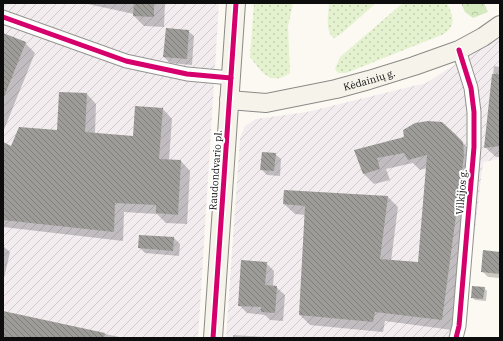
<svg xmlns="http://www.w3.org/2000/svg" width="503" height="341" viewBox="0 0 503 341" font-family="'IBM Plex Serif',serif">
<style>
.industrial{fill:url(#industrial-furrows)}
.grass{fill:url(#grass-dots)}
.forest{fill:url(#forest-crowns)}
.shadow{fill:#0003}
.building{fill:url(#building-back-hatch)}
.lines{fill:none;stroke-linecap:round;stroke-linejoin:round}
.street-casing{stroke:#949390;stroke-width:15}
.secondary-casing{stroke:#8b8a87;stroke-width:20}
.street{stroke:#fefefd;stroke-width:13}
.secondary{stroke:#f5f3ea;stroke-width:18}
.cycleway-casing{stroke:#fff;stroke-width:8}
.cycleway{stroke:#d6006c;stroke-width:5}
.labels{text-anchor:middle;stroke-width:4;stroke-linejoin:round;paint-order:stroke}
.street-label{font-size:10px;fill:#0d0d0d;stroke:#fff}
</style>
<defs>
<pattern id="industrial-furrows" width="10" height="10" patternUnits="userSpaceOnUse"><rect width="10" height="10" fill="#f2ecef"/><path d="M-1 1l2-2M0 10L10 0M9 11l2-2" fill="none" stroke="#cec9cc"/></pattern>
<pattern id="grass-dots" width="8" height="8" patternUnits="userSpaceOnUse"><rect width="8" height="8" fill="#e5f2d0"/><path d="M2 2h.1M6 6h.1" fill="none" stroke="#c3ceb1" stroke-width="1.8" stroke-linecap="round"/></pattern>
<pattern id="forest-crowns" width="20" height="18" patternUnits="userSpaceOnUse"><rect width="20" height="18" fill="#d5eabe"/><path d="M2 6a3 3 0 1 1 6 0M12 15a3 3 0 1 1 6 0" fill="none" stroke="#b6c8a2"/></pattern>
<pattern id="building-back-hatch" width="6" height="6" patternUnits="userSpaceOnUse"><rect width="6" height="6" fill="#9e9c98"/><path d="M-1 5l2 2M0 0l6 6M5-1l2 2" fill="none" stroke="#7f7e7a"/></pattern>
</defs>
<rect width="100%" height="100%" fill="#fbf9f2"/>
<!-- industrial -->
<g class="industrial">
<polygon points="3,3 219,3 198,338 3,338"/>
<polygon points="500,36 500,159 483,162 462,338 226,338 240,138 245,126 256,119 307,112 426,83"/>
</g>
<!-- grass -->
<g class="grass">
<path d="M254 3H293L288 27 290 73C270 87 262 72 250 57Z"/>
<path d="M329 3H376L341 34 334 38C324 31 329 13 329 3Z"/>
<path d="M403 3 447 4C454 16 456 25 444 34L346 73H338L335 69 340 57Z"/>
</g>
<!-- forest -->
<polygon class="forest" points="461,3 484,3 488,12 473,18 465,12"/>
<!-- shadow -->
<g class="shadow">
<polygon points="83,3 165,3 164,27 144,26 134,16 134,14"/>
<polygon points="188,31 194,36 192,65 170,63 164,57"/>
<polygon points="3,37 25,43 35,53 3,132"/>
<polygon points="494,66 500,67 500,157 496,157 485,147"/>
<polygon points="87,94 96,104 95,134 133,138 163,109 172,119 169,160 181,161 190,171 187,224 166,223 157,214 124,212 123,241 3,227 3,144 12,148 58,131"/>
<polygon points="454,133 473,154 473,167 452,330 385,321 383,332 310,325 300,315 305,215 295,214 284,204 285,191 388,197 398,207 391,261 419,263 427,168 420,170 413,163 386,169 390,180 374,184 364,174 355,151"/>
<polygon points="275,154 281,159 280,176 267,175 261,169"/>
<polygon points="140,236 174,238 180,244 179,256 145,253 139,247"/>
<polygon points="3,246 10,252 4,278 3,278"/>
<polygon points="500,253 500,278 488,277 482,271"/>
<polygon points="266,263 274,271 273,287 276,287 285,295 283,321 270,320 265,315 247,313 239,305"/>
<polygon points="484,288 487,291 486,301 475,300 472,297"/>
<polygon points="3,312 124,338 3,338"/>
<polygon points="233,335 280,338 233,338"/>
</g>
<!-- building -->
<g class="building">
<polygon points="134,3 154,3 154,17 133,16"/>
<polygon points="166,28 189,30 187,59 163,57"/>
<polygon points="3,33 26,42 4,97 3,97"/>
<polygon points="492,74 500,74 500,146 484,148"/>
<polygon points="59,92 87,93 85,132 133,136 135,106 163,108 159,159 181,160 178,215 156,213 156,205 115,203 114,232 3,220 3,142 11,146 19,127 57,130"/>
<polygon points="428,121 442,122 454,133 463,142 464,156 442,320 375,312 373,322 299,315 305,206 283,204 284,190 388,196 380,259 418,262 427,155 408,160 404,153 377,158 380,169 363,174 354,150 404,137 403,130 415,123"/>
<polygon points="262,152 276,153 274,171 260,170"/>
<polygon points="139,235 174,237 173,251 138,248"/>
<polygon points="483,250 500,252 500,274 481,272"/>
<polygon points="241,260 267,262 265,285 277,286 275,313 261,312 261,307 238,306"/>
<polygon points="472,286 485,287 483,299 471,298"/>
<polygon points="3,311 105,333 104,338 3,338"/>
</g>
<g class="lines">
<defs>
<g id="street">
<polyline points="3,17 126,61 187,74 231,78"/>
<polyline points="456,338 459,326 474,147 474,112 471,88 459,50"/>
</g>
<g id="secondary">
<path id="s1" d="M229 100 266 103 336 89 369 80 414 66 459 50 483 37 500 25"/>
<polyline points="213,338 236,3"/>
</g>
</defs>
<!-- street casing -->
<use href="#street" class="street-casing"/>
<!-- secondary casing -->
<use href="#secondary" class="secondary-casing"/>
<!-- street -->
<use href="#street" class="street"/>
<!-- secondary -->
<use href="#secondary" class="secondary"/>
<defs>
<g id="cycleway">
<polyline points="3,17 126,61 187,74 231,78"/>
<polyline points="213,338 236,3"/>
<polyline points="456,338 459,326 474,147 474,112 471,88 459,50"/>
</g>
</defs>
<!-- cycleway casing -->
<use href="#cycleway" class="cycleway-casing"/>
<!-- cycleway -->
<use href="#cycleway" class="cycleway"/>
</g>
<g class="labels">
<!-- street labels -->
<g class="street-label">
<text dy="4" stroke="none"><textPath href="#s1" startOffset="143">Kėdainių g.</textPath></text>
<text transform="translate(215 170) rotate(-86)" y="4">Raudondvario pl.</text>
<text transform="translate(461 192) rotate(-85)" y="4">Vilkijos g.</text>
</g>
</g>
<!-- border -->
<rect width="503" height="341" fill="none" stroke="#0d0d0d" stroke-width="8"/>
</svg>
